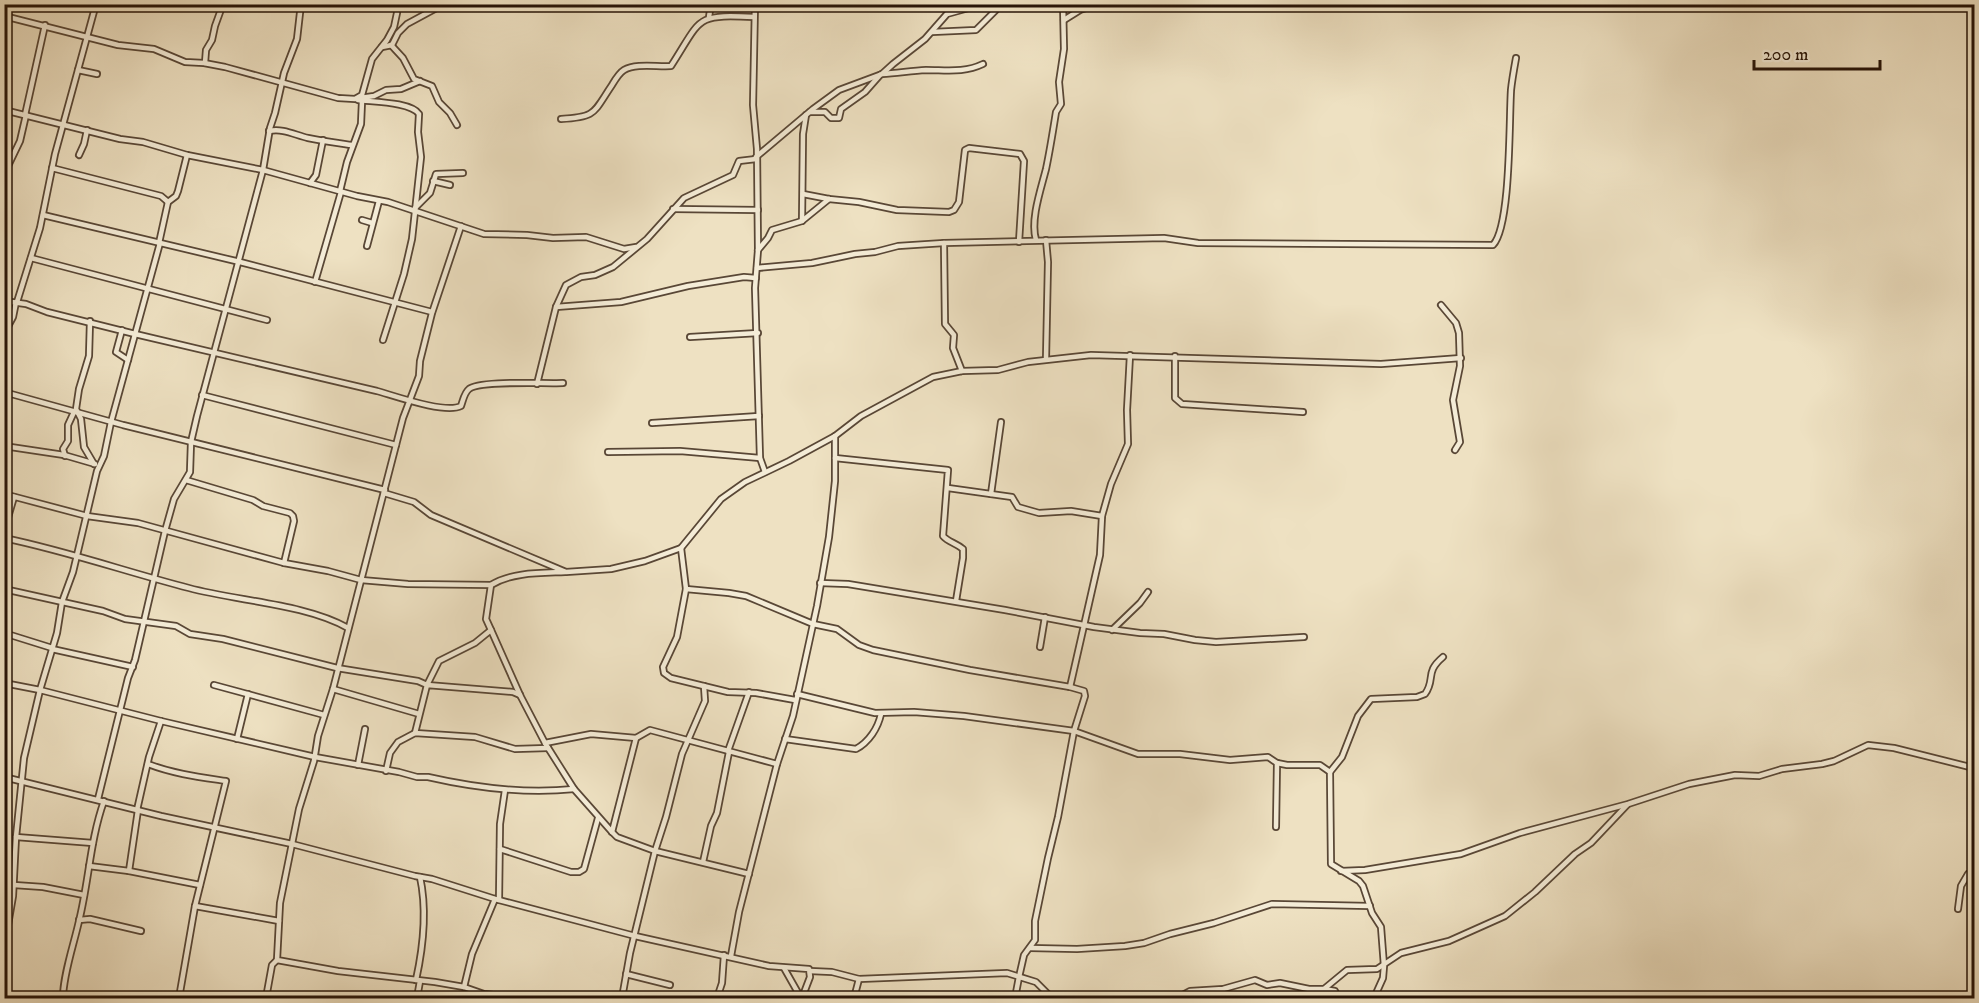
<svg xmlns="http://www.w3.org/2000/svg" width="1979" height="1003" viewBox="0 0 1979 1003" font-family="'IM FELL DW Pica',serif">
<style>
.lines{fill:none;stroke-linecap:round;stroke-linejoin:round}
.street-casing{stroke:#594736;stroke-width:8}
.street{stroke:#f4ecd7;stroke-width:4.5}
</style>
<rect width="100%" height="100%" fill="#eee1c2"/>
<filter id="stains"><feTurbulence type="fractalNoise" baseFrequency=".00333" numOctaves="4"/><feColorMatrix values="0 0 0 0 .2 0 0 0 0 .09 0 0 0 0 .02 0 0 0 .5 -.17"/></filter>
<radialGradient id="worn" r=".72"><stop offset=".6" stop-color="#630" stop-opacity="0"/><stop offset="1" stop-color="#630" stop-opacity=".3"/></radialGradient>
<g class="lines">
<defs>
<g id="street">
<polyline points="161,4 176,6 180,4"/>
<polyline points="755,4 753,105 757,149 758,250 755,288 760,458 765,472"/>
<polyline points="4,16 118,45 154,49 185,62 204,63 225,67 338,98 355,99 362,95 372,59 387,40 394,27 397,13 397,4"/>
<polyline points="709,17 711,4"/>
<polyline points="1064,20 1080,10 1099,4"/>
<polyline points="932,32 976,30 996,10 998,4"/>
<polyline points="4,33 9,17"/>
<polyline points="391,45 403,58 414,79 432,86 439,102 450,113 457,125"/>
<polyline points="382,47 392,45 398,33 407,24 444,4"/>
<polyline points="205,63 206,50 212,40 215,26 223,4"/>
<polyline points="78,70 97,74"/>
<path d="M882 74C897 73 911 71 926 70 947 70 964 73 983 64"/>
<polyline points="360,98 374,96 386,90 401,89 420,81"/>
<path d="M358 100C373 102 411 102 419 114L418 132 421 157 412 239 404 274 383 340"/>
<polyline points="4,110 120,139 143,142 187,155 263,170 357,196 388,202 484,234 527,235 553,238 586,237 624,249 636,247"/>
<polyline points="810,112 825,112 831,118 839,118 841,109 865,92 880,75"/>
<polyline points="25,115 45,25"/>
<path d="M561 119C597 117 593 113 612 85 615 80 619 73 624 70 636 63 657 67 671 66 702 18 694 14 754 17"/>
<path d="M269 131C283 128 295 135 308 138 322 141 338 143 352 145"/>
<polyline points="79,155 84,144 87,130"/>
<polyline points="756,157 813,109 839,90 882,74 893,64 925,39 947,14 983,4"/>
<polyline points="52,168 161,196 168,202"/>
<polyline points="4,180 8,166 20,141 26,115"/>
<polyline points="433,181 450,185"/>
<polyline points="310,183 316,175 323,140"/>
<polyline points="340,191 347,162 361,124 362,101"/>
<polyline points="803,194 829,199 859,202 897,210 949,212 954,210 959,202 965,150 969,148 1020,154 1024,161 1019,242"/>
<polyline points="415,208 430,193 436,174 463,173"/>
<polyline points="673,209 758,210"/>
<polyline points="43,215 240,262 432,312"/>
<polyline points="362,220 372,223"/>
<polyline points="802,221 803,134 806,115"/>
<polyline points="461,226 432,313 420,361 419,376 403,418 333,689 318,736 314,761 299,809 280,903 277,960 338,971 435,982 464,987 484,994 523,998"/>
<path d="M1036 240C1030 220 1041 189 1046 169 1050 150 1053 131 1056 112L1061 104 1059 82 1064 49 1063 4"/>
<polyline points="1046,240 1048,262 1046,359"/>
<polyline points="159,243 168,202 176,196 178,191 187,155"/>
<polyline points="367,246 379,201"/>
<polyline points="758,250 768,238 772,230 802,221 829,199"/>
<polyline points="31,258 267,320"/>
<polyline points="757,268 812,263 855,254 875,252 898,246 944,243"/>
<polyline points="315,282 341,192"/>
<path d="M4 301 26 304 47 312 135 334 377 391C395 396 445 414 461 406 463 401 464 393 469 389 479 380 546 384 563 383"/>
<polyline points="17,302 40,228 55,154 96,4"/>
<polyline points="1441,305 1456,323 1459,333 1460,366 1453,400 1460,442 1455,450"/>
<polyline points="556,307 621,302 688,286 744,277 756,278"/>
<polyline points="90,321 89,356 79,389 76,409 81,419 84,447 94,464"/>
<polyline points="122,330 116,352 128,360"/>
<polyline points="690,337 758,333"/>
<polyline points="4,353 6,330 13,317 16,302"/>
<polyline points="1175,356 1175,398 1182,404 1303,412"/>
<path d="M962 371 953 348 954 335 945 324 944 243 1164 238 1198 243 1493 245C1511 226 1509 121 1511 90 1512 80 1514 69 1516 58"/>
<polyline points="537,384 556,307 566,285 581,277 595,275 613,267 647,239 684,198 733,175 739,161 756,159"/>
<polyline points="4,392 123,425 385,490"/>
<polyline points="202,395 396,445"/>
<polyline points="652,423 759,416"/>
<polyline points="4,446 64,455 95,464"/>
<polyline points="608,452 680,451 760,458"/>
<polyline points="65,456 63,449 68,441 68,425 74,412"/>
<path d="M835 458 948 470 943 536C948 542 956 543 963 549V558L956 601"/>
<polyline points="186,480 253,500 263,506 290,513 293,516 294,521 284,563"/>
<polyline points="948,488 1012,497 1018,507 1039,513 1071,511 1102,516"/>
<polyline points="384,493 414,502 431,515 566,572 611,569 645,561 681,548 721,499 745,482 789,461 835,436 861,416 933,377 962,371 998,370 1028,362 1091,355 1381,364 1461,358"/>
<polyline points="4,494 87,516 138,523 284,563 328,571 361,580 408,584 491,585"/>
<polyline points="991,494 1001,422"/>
<polyline points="4,531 14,497"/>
<path d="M4 538C67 551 127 572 189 588 237 601 306 604 348 628"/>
<polyline points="681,548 686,589 677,637 663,667 664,673 671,678 728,692 756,693 795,700"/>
<polyline points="820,583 848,584 1005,610 1094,627 1140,633 1164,634 1195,640 1216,642 1304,637"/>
<path d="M4 589 103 611 125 619 176 626 190 634 223 639 337 668 418 681 427 685 439 661 475 643 491 630 486 619 491 585C512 572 541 573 565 572"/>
<polyline points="686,589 729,593 746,596 813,624 837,629 859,645 873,650 970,670 1070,687 1084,691 1085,696 1074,731 1058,817 1048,858 1035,921 1035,940 1024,955 1019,977"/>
<polyline points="491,630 520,695 545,743 574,789 612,832 617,837 655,851 749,874"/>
<polyline points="1112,630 1140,603 1148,592"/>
<polyline points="4,633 52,648"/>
<polyline points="1040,647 1045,617"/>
<polyline points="52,649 133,667"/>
<path d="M4 683 40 690 161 721 315 757 399 772 417 777H428C476 788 525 794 574 789"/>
<polyline points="214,685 324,715"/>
<polyline points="1070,687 1100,555 1102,516 1111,484 1128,444 1127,410 1130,355"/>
<polyline points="333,689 419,714"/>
<polyline points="797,694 875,713 914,712 964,716 1074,731 1138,754 1180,754 1230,760 1268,757 1277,763 1287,765 1320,765 1330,772 1331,864 1359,881 1363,886 1372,913 1381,927 1384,966 1383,978 1374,998"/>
<polyline points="415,733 427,685 513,692 520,695"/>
<polyline points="237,739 248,694"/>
<path d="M785 739 856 749C869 742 878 728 881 714"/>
<polyline points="545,743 591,734 636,738 650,730 777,764"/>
<polyline points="728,751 749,692"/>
<path d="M148 764C174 774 199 777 226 781L195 906 179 998"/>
<polyline points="358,765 365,729"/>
<polyline points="386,771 390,753 398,742 415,733 475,737 515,749 548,748"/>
<path d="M1330 772 1342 757 1358 716 1371 699 1417 697 1425 694C1436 679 1424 673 1443 657"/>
<polyline points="4,777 161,816 292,844 415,876 432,879 495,899 635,936 769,966 809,969 810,977 802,998"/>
<polyline points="98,799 128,678 135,660 165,531 174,499 190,472 191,442 197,416 263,170 270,128 275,113 284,73 297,39 301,4"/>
<polyline points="137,810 149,757 161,721"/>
<polyline points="1276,827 1277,763"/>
<polyline points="612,832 636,738"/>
<polyline points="16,837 93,843"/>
<polyline points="500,849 571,872 579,872 584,869 598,818"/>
<polyline points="703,862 711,826 717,813 729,752"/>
<polyline points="89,866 129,871 200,885"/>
<polyline points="129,871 138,810"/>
<polyline points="1341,871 1365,870 1461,854 1520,833 1628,804 1689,784 1735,775 1759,776 1782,769 1822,764 1834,761 1868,745 1894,748 1974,768"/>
<polyline points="14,885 43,887 84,895"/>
<polyline points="499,900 500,824 505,790"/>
<polyline points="195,906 279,921"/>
<polyline points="1958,909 1961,886 1968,874"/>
<polyline points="79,920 90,919 141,931"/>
<polyline points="4,948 13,896 16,837 24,758 40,690 57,633 62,602 73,572 97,471 104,456 111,422 160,243"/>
<polyline points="1030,948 1077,949 1125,946 1144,943 1170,934 1214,923 1272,904 1370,906"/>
<polyline points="731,956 739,912 777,764 793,716 817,606 829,537 835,481 835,436"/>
<polyline points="784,968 801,998"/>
<polyline points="810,971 832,972 859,979 1007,973 1036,982 1052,998"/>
<polyline points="626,974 670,985"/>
<path d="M416 980C423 948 427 909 420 877"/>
<polyline points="464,987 472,954 495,899"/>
<polyline points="1324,989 1335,991 1338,998"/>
<path d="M63 998C63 975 74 944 79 921 89 881 90 840 104 801"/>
<polyline points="266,998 272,965 277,960"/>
<polyline points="417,998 420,981"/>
<polyline points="622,998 630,953 655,851 666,817 682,754 705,701 704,686"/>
<polyline points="717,998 722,983 724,955"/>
<polyline points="854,998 859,979"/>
<polyline points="1015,998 1019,977"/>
<polyline points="1177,998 1190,991 1223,989 1255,980 1267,985 1280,983 1309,989 1324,989 1347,970 1377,969 1401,953 1449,941 1505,916 1535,892 1575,854 1591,843 1627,805"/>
</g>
</defs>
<!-- street casing -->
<use href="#street" class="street-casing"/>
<!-- street -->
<use href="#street" class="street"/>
</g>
<!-- margin -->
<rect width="1979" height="1003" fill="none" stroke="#eee1c2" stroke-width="24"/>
<rect x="6" y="6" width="1967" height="991" fill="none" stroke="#271408" stroke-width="3"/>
<rect x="12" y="12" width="1955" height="979" fill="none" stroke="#271408" stroke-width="1.5"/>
<!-- scale -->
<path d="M1754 60v9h126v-9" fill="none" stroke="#271408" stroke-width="3"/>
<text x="1763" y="60" font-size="18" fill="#271408" stroke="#f4ecd7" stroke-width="4.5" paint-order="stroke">200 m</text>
<rect width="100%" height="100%" filter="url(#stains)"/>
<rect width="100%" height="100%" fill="url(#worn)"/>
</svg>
